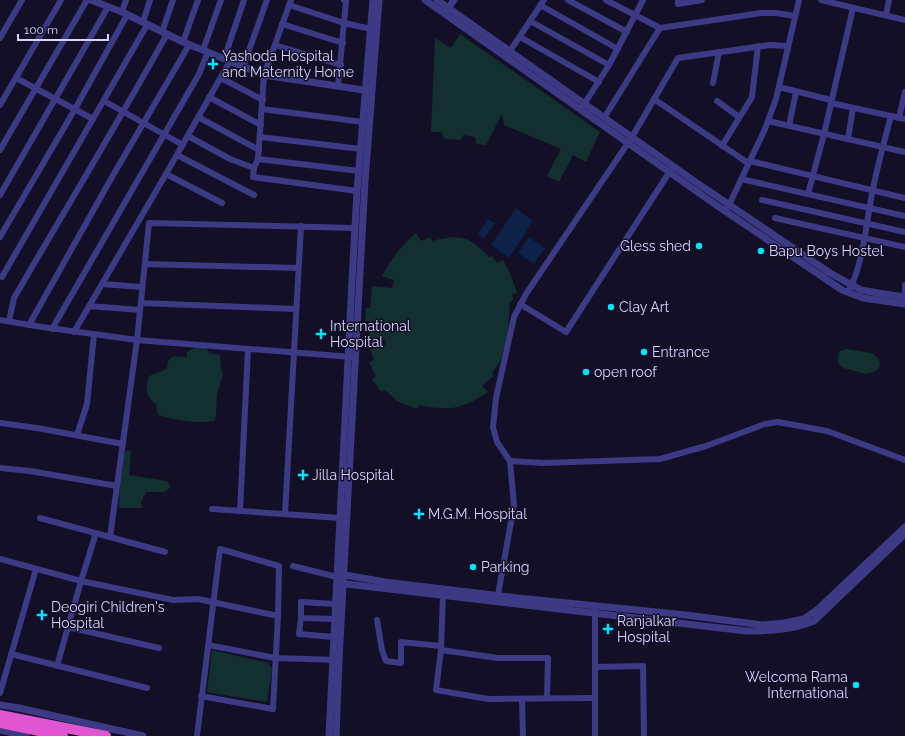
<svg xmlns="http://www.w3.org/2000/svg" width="905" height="736" viewBox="0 0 905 736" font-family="Raleway,sans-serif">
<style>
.green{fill:#12302f}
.water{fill:#0c2248}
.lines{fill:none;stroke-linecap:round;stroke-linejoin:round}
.minor{stroke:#3d3a85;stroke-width:6}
.tertiary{stroke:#3d3a85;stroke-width:7}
.trunk{stroke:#e055d1;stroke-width:10}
.poi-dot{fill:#00e5ff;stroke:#130f26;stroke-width:1.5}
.labels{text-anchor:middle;stroke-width:3;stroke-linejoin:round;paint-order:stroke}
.poi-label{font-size:14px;fill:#d9d4ff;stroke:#130f26;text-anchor:start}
</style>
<rect width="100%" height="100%" fill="#130f26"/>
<!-- green -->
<g class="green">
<polygon points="460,34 600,132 586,162 573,155 559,182 547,176 561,149 504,125 502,114 486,145 476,144 475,137 463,135 461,140 445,139 441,132 431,132 435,38 451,48"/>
<path d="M416 233 421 241 431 237 432 241C462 234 468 236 489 257L492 256 497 263 503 260 510 273 517 293 512 294 513 300 510 302 508 334 500 362 492 373 494 376 482 386 488 392C462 410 449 411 419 405L416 409 397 401 385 390 381 392 372 379 376 376 369 362 374 360 370 349 386 345 385 339H370V321H365L366 308H370L372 286 392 288 394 280 382 276C392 258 401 246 416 233Z"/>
<path d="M197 346 205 347 210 353 220 355 221 370 223 373 217 395 216 415 215 421C195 424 176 420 158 415L156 404C145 396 145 389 149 376L167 369 168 361 173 356 187 357V352Z"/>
<path d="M847 349 872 353 879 359 880 366C877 370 875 372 870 373 865 375 859 372 855 371 842 368 833 366 840 351Z"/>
<polygon points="126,451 131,451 129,475 167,481 171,487 165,492 146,492 141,502 142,508 119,508 120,475 123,470 123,456"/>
<polygon points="212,650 268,663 272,669 267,702 207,692"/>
</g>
<!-- water -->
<g class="water">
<polygon points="516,208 533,221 509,258 491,245"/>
<polygon points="488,219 495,223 484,239 478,234"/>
<polygon points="529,237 545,248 534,264 518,253"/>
</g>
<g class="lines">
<!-- minor -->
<g class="minor">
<polyline points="291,0 264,75 258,159 254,168 253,177 357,191"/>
<polyline points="568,0 627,32"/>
<polyline points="606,0 660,28"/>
<polyline points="678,0 678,4 702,0"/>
<polyline points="821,0 905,20"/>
<polyline points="289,5 344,23 371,29"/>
<polyline points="540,5 618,49"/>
<polyline points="122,12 126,0"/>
<polyline points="886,15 889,0"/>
<polyline points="530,21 609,65"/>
<polyline points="143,22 150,0"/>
<polyline points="282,24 343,43"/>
<polyline points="162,32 173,0"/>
<polyline points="520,37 599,82"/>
<polyline points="0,38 22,0"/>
<polyline points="183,42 198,0"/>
<polyline points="275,45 341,65"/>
<polyline points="203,50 221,0"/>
<polyline points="508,54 544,0"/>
<polyline points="224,59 244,0"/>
<polyline points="243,67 267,0"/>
<polyline points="16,78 93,119"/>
<polyline points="221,78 263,100"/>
<polyline points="713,83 719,52"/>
<polyline points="338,86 346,1 344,0"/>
<polyline points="779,87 831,100"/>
<polyline points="209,97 261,125"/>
<polyline points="654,99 748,163"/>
<polyline points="104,101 183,145"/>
<polyline points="717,101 739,117"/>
<polyline points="831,103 905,119"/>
<polyline points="0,105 61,0"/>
<polyline points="583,106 609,65 643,0"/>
<polyline points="262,109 363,122"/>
<polyline points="198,117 259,150"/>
<polyline points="604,118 660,28 761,13 776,13 795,16"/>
<polyline points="899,118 905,92"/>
<polyline points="768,121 905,152"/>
<polyline points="789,126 796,92"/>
<polyline points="188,136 230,159 254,168"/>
<polyline points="260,137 361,149"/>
<polyline points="848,139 853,108"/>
<polyline points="722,146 752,97 758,46"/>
<polyline points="0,150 87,0"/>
<polyline points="177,155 254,195"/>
<polyline points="258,159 359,171"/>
<polyline points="750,161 905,198"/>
<polyline points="166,174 222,203"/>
<polyline points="741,179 905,216"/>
<polyline points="808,194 824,134 853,8"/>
<polyline points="0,195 108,7"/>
<polyline points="762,200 905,232"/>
<polyline points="724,211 729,205 765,129 776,99 799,0"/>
<polyline points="775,218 905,247"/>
<polyline points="0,237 75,109 127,15"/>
<polyline points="145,264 298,268"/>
<polyline points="2,277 147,25"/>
<polyline points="102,284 142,287"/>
<path d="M848 292C863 266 866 224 872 194 877 167 884 142 891 116"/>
<polyline points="905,296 905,285"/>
<polyline points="141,303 296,309"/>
<polyline points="520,304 566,332 672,168"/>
<polyline points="89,306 140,310"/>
<polyline points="0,320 42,327 137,340 352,357"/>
<path d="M9 321 14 298C65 210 118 123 167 34"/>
<polyline points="29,325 112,177 189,45"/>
<polyline points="52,329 199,74 208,52"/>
<polyline points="74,332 166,174 230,61"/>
<polyline points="0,423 37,428 123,444"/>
<polyline points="77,435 87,404 94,334"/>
<polyline points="510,461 543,463 660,459 706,446 765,424 778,422 827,431 905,460"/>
<polyline points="0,468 30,471 117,486"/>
<polyline points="212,509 340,518"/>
<polyline points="240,511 248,349"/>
<polyline points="285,514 301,226"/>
<polyline points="40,518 165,552"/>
<polyline points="110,537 137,340 149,223 355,228"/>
<polyline points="0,559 81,581 173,600 198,599 278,616"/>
<polyline points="293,566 337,577"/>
<polyline points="443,594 441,650 436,690 488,699 594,698"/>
<polyline points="498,595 514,505 510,461 497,442 493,427 496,398 514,317 526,294 632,137 678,58 770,45 788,46"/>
<polyline points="595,606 595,736"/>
<polyline points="301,618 299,634 334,637"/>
<polyline points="335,619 301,618 301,602 335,604"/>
<polyline points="377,620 382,650 386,661 401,663 401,642 441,646"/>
<polyline points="68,627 159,648"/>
<polyline points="208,645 275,658 337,660"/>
<polyline points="441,650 498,658 548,658 547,698"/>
<polyline points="11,654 147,688"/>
<polyline points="57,666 81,581 96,533"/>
<polyline points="595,667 643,666 644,736"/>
<polyline points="0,693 36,569"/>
<polyline points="522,699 523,736"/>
<polyline points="197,736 220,549 279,566 278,616 273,709 201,696"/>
</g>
<!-- tertiary -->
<g class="tertiary">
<polyline points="91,0 122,12 183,42 264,75 370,91"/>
<polyline points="425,0 716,205 842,290 863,298 905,304"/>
<polyline points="437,0 700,185 830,273 861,290 878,293 905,297"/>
<polyline points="446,11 454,0"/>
<polyline points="339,574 385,582 418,586 518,598 686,615 762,625 785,623 804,619 818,609 905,527"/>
<path d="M338 583 746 631C770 631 792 630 814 621L905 534"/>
<polyline points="0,705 19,708 143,736"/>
<polyline points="0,730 26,736"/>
<polyline points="329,736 352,281 357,191 373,0"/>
<polyline points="336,736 339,660 365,181 379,0"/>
</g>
<!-- trunk -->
<g class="trunk">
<polyline points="0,715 106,736"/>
<polyline points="0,723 63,736"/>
</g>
</g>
<!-- markers -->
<g class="poi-dot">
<path d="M211 58h4v4h4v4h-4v4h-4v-4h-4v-4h4z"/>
<circle cx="699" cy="246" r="4"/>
<circle cx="761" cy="251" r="4"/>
<circle cx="611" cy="307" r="4"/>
<path d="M319 328h4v4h4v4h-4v4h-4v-4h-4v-4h4z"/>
<circle cx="644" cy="352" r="4"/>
<circle cx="586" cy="372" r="4"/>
<path d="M301 469h4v4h4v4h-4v4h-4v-4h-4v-4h4z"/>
<path d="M417 508h4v4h4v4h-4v4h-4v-4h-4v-4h4z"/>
<circle cx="473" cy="567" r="4"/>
<path d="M40 609h4v4h4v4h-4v4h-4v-4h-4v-4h4z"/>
<path d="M606 623h4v4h4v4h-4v4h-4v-4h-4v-4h4z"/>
<circle cx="856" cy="685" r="4"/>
</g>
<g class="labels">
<!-- poi labels -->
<g class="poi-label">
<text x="222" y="61">Yashoda Hospital<tspan x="222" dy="16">and Maternity Home</tspan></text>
<text x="691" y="251" text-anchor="end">Gless shed</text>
<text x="769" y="256">Bapu Boys Hostel</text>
<text x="619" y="312">Clay Art</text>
<text x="330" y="331">International<tspan x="330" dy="16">Hospital</tspan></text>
<text x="652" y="357">Entrance</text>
<text x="594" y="377">open roof</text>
<text x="312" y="480">Jilla Hospital</text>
<text x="428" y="519">M.G.M. Hospital</text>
<text x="481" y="572">Parking</text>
<text x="51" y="612">Deogiri Children's<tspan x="51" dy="16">Hospital</tspan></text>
<text x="617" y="626">Ranjalkar<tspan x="617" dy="16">Hospital</tspan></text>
<text x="848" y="682" text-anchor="end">Welcoma Rama<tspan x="848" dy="16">International</tspan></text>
</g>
</g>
<!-- scale -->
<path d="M18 34v6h90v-6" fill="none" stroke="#d9d4ff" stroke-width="2"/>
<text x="24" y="34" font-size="12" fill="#d9d4ff" stroke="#130f26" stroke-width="3" paint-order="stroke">100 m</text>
</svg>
